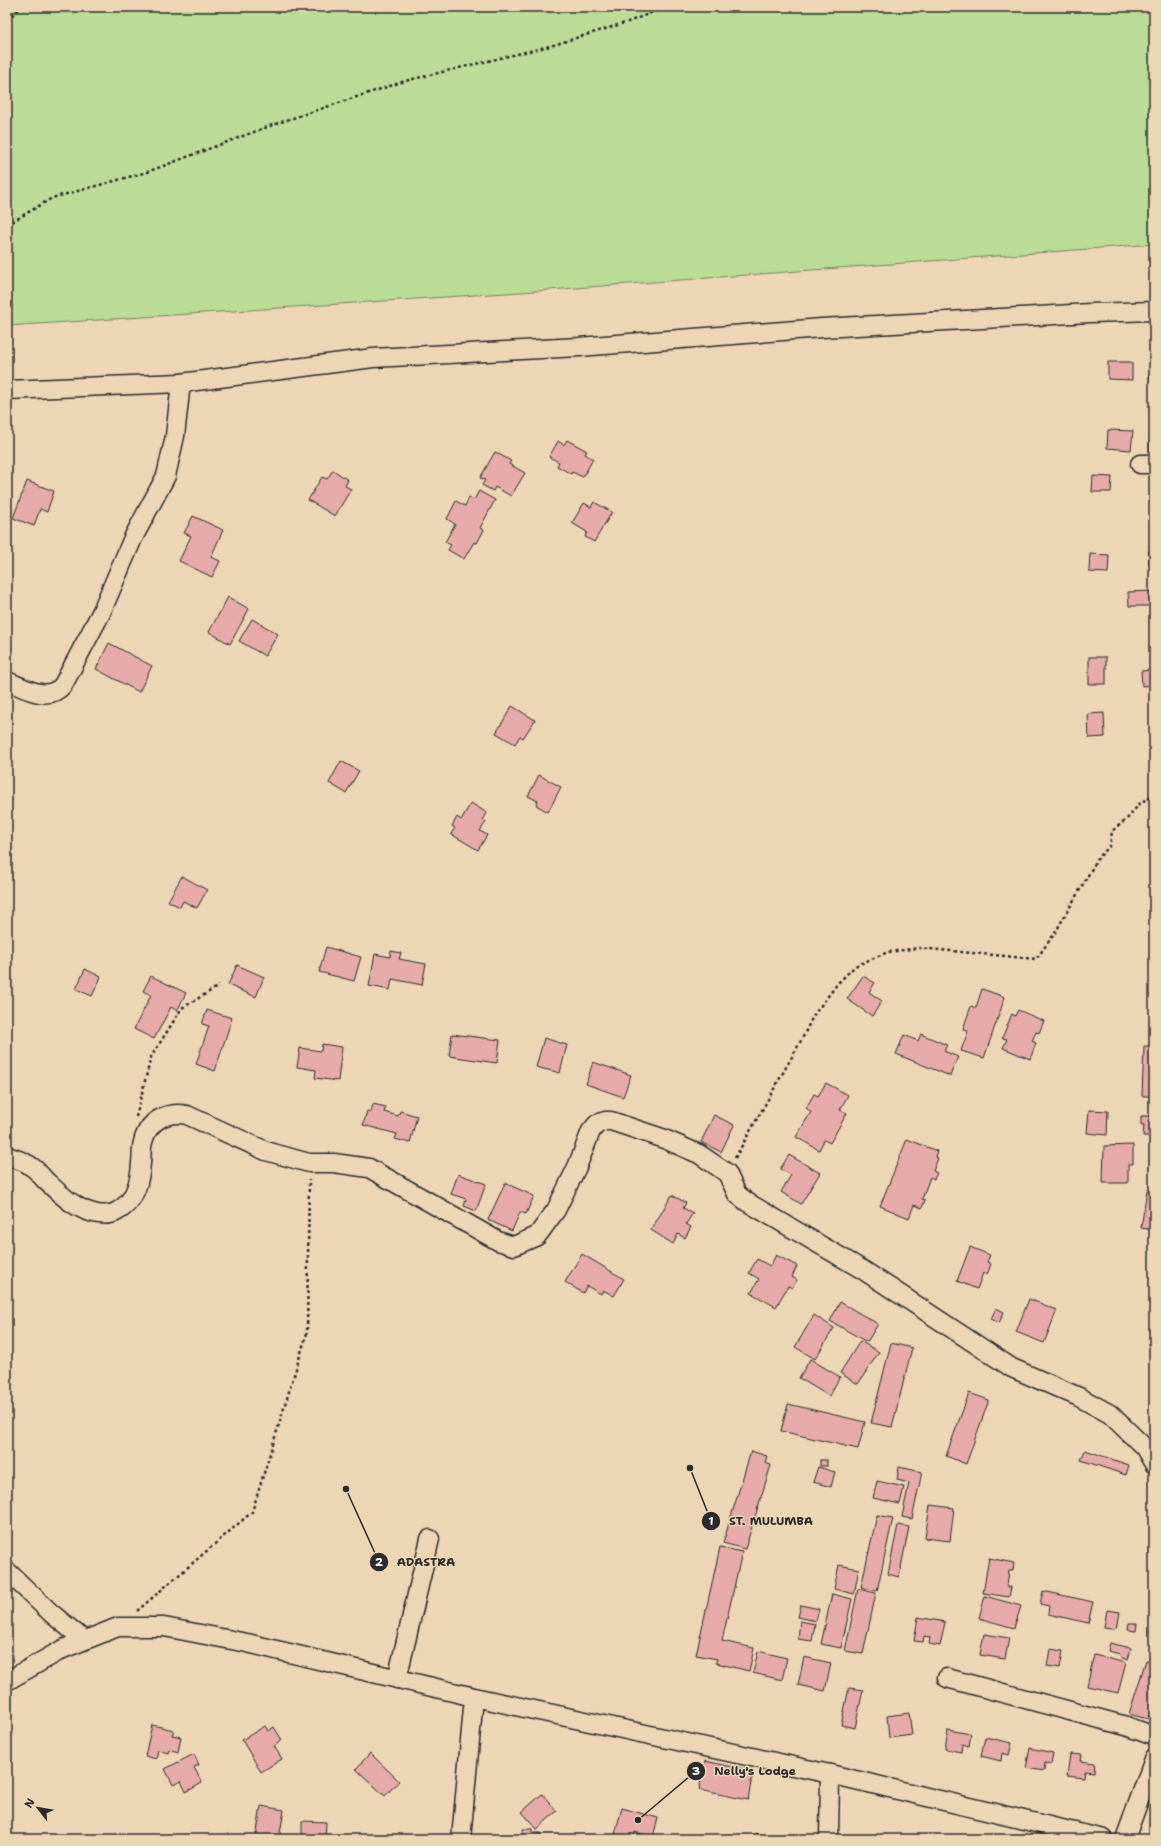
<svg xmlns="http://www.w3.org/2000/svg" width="1161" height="1846" viewBox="0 0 1161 1846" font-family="'Shantell Sans',sans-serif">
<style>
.green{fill:#bbdc96;stroke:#738460}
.building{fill:#e6aba8;stroke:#2b2b2b}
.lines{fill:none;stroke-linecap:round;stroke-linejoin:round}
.minor-casing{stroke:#2b2b2b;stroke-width:21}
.path{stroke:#2b2b2b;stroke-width:2.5;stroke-dasharray:3 3;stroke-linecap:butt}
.minor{stroke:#edd6b6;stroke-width:18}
.leader{fill:none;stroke:#2b2b2b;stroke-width:1.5}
.callout-dot{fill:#2b2b2b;stroke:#edd6b6;stroke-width:1.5}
.mark-label{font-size:12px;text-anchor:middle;font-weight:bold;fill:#fff}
.callout-label{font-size:12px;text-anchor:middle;font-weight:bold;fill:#2b2b2b;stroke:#edd6b6;stroke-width:3;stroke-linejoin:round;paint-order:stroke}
</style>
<rect width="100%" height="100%" fill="#edd6b6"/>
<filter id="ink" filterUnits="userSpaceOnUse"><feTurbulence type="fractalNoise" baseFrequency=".025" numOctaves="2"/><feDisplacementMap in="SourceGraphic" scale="8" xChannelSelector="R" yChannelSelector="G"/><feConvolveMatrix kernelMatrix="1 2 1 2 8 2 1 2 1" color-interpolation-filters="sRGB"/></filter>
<g filter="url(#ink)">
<!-- green -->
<polygon class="green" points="7,7 1154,7 1154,244 536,291 7,326"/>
<!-- building -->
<g class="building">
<polygon points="1108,362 1132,362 1132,380 1108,379"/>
<rect x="1150" y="364" width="4" height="16"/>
<polygon points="1108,430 1133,431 1131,450 1107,448"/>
<rect x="1150" y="434" width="4" height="17"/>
<polygon points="567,440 587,451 585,454 593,459 583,477 572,472 571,474 557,466 559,462 549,457 558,441 564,445"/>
<polygon points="495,452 511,461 509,464 525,473 511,496 495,487 493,491 482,485 485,480 480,478"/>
<polygon points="333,470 348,480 345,486 351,489 335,516 308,500 322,477 327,479"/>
<polygon points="1093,476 1112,477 1111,492 1092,492"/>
<polygon points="27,481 54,491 47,512 40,509 34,526 13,518"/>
<polygon points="479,491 495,500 480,528 484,530 477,543 474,542 464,559 448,550 451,545 445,542 455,524 447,519 456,501 465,506 469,497 474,500"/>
<polygon points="594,502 612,512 594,542 585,537 587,532 572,523 584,503 591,507"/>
<polygon points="193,516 223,530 211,557 220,561 212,577 179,561 191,536 184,533"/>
<rect x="1149" y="551" width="5" height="12"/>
<polygon points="1090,554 1109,555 1108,573 1089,572"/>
<polygon points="1152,591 1153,606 1129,606 1128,592"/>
<polygon points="228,597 249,609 230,644 209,632"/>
<polygon points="252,619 278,634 265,656 239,641"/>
<polygon points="109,643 152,666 139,692 96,669"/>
<rect x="1089" y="657" width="17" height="27"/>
<polygon points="1154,660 1154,685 1142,686 1141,671 1150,670 1149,661"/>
<polygon points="512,706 535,720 523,738 520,736 515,744 496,733"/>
<polygon points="1104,713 1105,737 1089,738 1088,714"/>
<rect x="1152" y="756" width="2" height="21"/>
<polygon points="341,761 359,771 346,793 329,783"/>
<polygon points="539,775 561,787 548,812 536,805 538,801 528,796"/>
<polygon points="471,803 487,813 483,820 486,822 480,831 487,835 478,850 451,834 455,828 452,826 457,817 461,820"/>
<polygon points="182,876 207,890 197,908 183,901 180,907 168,901"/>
<polygon points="326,947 361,957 354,981 319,972"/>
<polygon points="391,951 401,953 399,959 426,964 422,985 392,979 390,990 369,986 375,954 390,957"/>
<polygon points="237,965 264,977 256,997 228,985"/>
<polygon points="85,969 101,977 92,996 76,989"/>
<polygon points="151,976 186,993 177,1011 171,1007 154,1039 134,1029 151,995 143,991"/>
<polygon points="863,976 875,983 869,992 882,1001 872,1016 847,999"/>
<polygon points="982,989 1005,997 984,1058 961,1051 968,1031 963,1029 971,1006 976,1008"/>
<polygon points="207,1010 232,1018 215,1071 196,1064 209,1026 202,1024"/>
<polygon points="1018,1010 1044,1021 1039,1033 1036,1032 1032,1041 1036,1043 1030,1059 1003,1048 1007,1039 1002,1038 1012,1014 1015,1016"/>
<polygon points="452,1034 500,1040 497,1063 449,1056"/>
<polygon points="921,1034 947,1045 944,1051 958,1057 950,1076 896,1054 904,1035 918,1041"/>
<polygon points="544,1038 567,1045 560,1073 536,1067"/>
<polygon points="322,1044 342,1047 338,1081 315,1078 316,1070 297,1067 300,1048 321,1051"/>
<polygon points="1144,1046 1154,1046 1154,1096 1142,1096"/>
<polygon points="593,1062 631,1075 623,1097 586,1084"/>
<polygon points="826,1083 848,1095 840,1110 847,1113 830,1143 824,1140 819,1150 796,1137 811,1112 806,1108 814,1094 818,1096"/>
<polygon points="373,1104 386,1107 384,1112 398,1116 400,1111 417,1116 410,1143 395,1139 397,1134 363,1125 367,1111 371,1112"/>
<polygon points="1089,1110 1108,1111 1107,1135 1087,1133"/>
<polygon points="714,1115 734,1125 721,1152 701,1142"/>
<polygon points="1141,1116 1154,1116 1154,1136 1143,1136 1144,1125 1141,1125"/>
<polygon points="907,1139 937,1151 935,1157 938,1158 933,1171 937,1173 934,1179 930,1177 922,1199 925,1200 922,1208 914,1205 909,1218 880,1206"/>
<polygon points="1133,1145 1133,1164 1128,1164 1128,1183 1103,1183 1104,1146"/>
<polygon points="789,1155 820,1173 801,1204 781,1192 791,1175 780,1169"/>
<polygon points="458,1174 486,1184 476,1211 464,1206 466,1199 451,1194"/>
<polygon points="505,1183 534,1196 526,1214 520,1212 512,1231 488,1220"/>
<polygon points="1147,1190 1154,1191 1154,1230 1141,1228"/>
<polygon points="672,1195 686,1203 683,1208 693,1213 686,1224 691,1227 685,1238 678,1234 673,1244 651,1230"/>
<polygon points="970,1247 990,1255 987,1262 991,1264 987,1275 983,1273 977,1289 957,1281"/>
<polygon points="582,1254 624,1279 614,1296 603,1290 601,1294 587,1286 583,1293 565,1282"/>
<polygon points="776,1255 797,1266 792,1277 797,1280 792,1288 788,1286 776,1307 751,1293 759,1279 749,1273 757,1259 770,1266"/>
<polygon points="1029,1299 1057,1310 1044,1343 1016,1332"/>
<polygon points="840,1302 878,1324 867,1342 830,1321"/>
<polygon points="996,1308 1004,1312 999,1323 991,1319"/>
<polygon points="814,1315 834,1328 815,1359 795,1347"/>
<polygon points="860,1341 879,1352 858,1384 840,1373"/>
<polygon points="891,1343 912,1348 892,1427 871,1423"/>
<polygon points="810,1359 840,1377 829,1396 799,1378"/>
<polygon points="969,1393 989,1400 966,1464 946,1456"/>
<polygon points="788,1404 865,1422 858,1449 781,1431"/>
<polygon points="1085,1450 1129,1465 1126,1475 1081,1460"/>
<polygon points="751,1451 767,1456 765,1463 771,1465 745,1549 723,1543"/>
<rect x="820" y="1460" width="7" height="6"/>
<polygon points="818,1467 835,1472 831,1487 813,1482"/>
<polygon points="899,1467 922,1472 912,1519 902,1517 909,1483 897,1480"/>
<polygon points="877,1481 904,1487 900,1504 873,1498"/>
<polygon points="930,1505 954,1508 950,1541 925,1538"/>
<polygon points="877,1515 893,1518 877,1591 861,1587"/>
<polygon points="898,1525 909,1527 899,1577 888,1574"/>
<polygon points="720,1547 742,1552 722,1641 754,1648 749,1671 716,1663 717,1659 696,1655"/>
<polygon points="989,1558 1014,1563 1013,1570 1009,1570 1007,1587 1011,1587 1009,1597 983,1593"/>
<polygon points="839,1565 859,1569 854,1594 834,1589"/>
<polygon points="858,1589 876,1593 863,1654 845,1651"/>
<polygon points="1043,1591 1093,1602 1088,1623 1048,1614 1049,1606 1040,1604"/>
<polygon points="832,1594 852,1599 841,1648 821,1644"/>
<polygon points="985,1596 1021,1606 1014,1628 979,1618"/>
<polygon points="801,1605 819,1609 816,1621 798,1617"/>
<polygon points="1107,1610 1120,1612 1117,1629 1104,1627"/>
<polygon points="918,1617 945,1622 940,1646 929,1644 930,1637 924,1636 923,1642 914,1641"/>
<polygon points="800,1621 815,1624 812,1641 798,1639"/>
<polygon points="1129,1624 1137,1624 1136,1631 1128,1630"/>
<polygon points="984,1634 1009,1638 1005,1659 980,1655"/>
<polygon points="1110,1643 1131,1648 1128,1660 1119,1657 1120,1654 1108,1651"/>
<polygon points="1050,1649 1063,1651 1060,1668 1047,1666"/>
<polygon points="758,1651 787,1658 782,1680 753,1673"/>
<polygon points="1094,1655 1126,1663 1118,1693 1087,1686"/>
<polygon points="804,1657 831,1663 825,1691 798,1685"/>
<polygon points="1146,1660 1154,1662 1154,1701 1148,1719 1129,1714"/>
<polygon points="849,1688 863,1690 855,1728 841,1725"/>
<polygon points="909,1713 912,1735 889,1738 887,1716"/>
<polygon points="152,1725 174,1730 172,1735 181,1737 178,1752 169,1749 168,1753 158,1750 156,1759 145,1756"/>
<polygon points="265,1726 268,1731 274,1727 282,1740 274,1746 282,1759 261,1772 242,1740"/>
<polygon points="948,1730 971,1734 969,1746 962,1744 961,1752 945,1749"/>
<polygon points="985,1737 1012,1743 1009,1755 1002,1753 1001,1761 981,1756"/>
<polygon points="1030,1748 1053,1753 1051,1764 1045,1763 1044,1771 1026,1768"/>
<polygon points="370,1753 399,1781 385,1796 356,1769"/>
<polygon points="194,1754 199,1765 194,1767 202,1783 186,1792 181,1781 173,1785 165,1769"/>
<polygon points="1070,1754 1081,1755 1080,1761 1095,1763 1094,1772 1085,1771 1084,1778 1067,1776"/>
<polygon points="705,1761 753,1771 748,1800 699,1790"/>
<polygon points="542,1794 557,1811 537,1829 522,1812"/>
<polygon points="261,1806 284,1810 279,1839 256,1838"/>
<polygon points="622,1808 658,1818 653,1837 635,1832 634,1839 615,1834"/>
<polygon points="302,1821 326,1822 325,1839 302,1839"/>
<polygon points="523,1829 532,1829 532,1833 541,1833 541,1839 523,1839"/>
<polygon points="756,1833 761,1839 749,1839"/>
</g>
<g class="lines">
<defs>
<g id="minor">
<polyline points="7,390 181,383 373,358 579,347 822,328 1090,313 1154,311"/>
<polyline points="1140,464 1154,464"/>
<path d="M7 681C25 688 48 703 63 685L101 613 133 538 166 476 175 436 181 383"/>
<path d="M7 1156C16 1159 25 1161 32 1167 37 1170 41 1176 45 1180 61 1195 76 1210 98 1214 104 1215 110 1215 116 1212 134 1203 140 1182 141 1163 142 1156 141 1148 143 1142 148 1121 166 1111 187 1115L266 1151 309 1163H334L369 1168 498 1241 514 1246 537 1236 556 1210 577 1167 591 1131 597 1124 605 1121H611L662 1138 699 1154 727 1173 737 1194 747 1202 863 1270 1012 1368 1079 1397 1110 1414 1145 1448 1154 1464"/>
<polyline points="7,1571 51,1613 84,1640"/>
<polyline points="947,1678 1126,1726 1154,1736"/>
<polyline points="397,1679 430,1539"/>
<polyline points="7,1681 63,1649 118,1627 164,1627 247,1643 474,1697 830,1774 1104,1839"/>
<polyline points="461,1839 474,1697"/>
<polyline points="829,1839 830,1774"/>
<polyline points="1125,1839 1154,1759"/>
</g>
</defs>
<!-- minor casing -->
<use href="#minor" class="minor-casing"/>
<!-- path -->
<g class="path">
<polyline points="7,19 22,7"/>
<polyline points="7,225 52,198 147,172 275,124 405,81 550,46 628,22 666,7"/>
<polyline points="136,1117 151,1057 182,1008 219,986"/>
<polyline points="735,1158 802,1039 813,1016 838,983 855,966 888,952 919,948 1036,959 1055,933 1098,858 1110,846 1112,831 1126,820 1141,802 1154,796"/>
<polyline points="137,1611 252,1512 307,1333 309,1179"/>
</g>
<!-- minor -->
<use href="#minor" class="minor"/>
</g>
</g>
<!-- callouts -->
<path class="leader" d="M690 1468L711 1521M346 1489L379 1562M638 1820L696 1771"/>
<g class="callout-dot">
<circle cx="690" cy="1468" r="4"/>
<circle cx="346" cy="1489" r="4"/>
<circle cx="638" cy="1820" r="4"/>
<circle cx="711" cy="1521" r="10"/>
<circle cx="379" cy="1562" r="10"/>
<circle cx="696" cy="1771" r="10"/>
</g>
<g class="mark-label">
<text x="711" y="1525">1</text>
<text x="379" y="1566">2</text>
<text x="696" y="1775">3</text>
</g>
<g class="callout-label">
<text x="771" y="1525">ST. MULUMBA</text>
<text x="426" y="1566">ADASTRA</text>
<text x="755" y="1775">Nelly's Lodge</text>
</g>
<!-- margin -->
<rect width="1161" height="1846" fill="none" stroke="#edd6b6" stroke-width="24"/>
<rect x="12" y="12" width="1137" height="1822" fill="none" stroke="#2b2b2b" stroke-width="1.5" filter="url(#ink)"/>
<!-- north arrow -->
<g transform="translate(38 1808) rotate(301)" stroke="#edd6b6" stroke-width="3" paint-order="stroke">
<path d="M0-3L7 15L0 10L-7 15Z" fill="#2b2b2b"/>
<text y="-6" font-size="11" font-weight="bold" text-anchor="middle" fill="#2b2b2b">N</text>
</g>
</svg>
